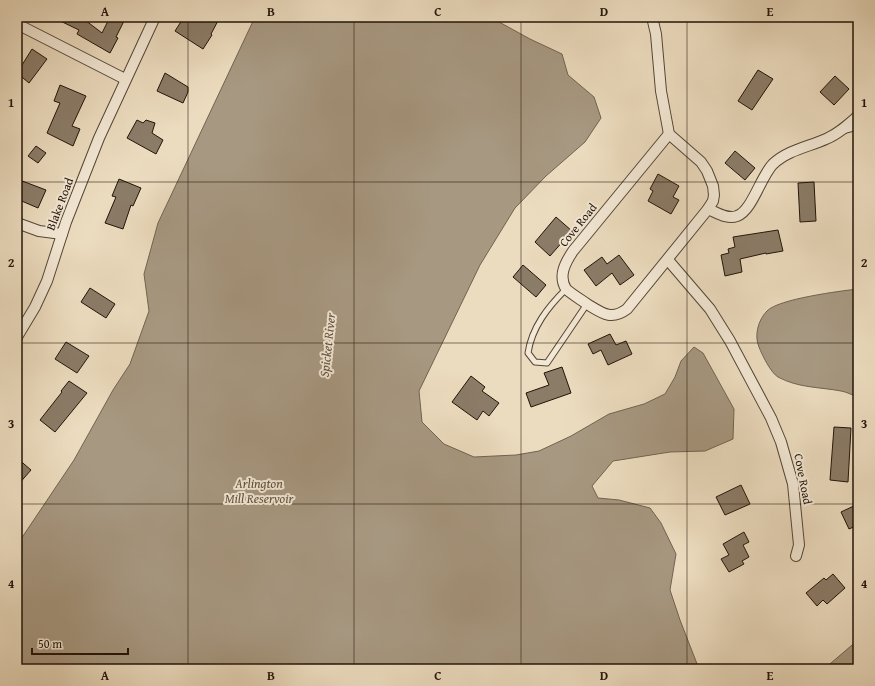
<svg xmlns="http://www.w3.org/2000/svg" width="875" height="686" viewBox="0 0 875 686" font-family="'Gentium Book Plus',serif">
<style>
.water{fill:#a79881;stroke:#716351}
.building{fill:#8b7c68;stroke:#211409}
.lines{fill:none;stroke-linecap:round;stroke-linejoin:round}
.lane-casing{stroke:#544636;stroke-width:7}
.street-casing{stroke:#544636;stroke-width:12}
.lane{stroke:#f3e8d5;stroke-width:5}
.street{stroke:#f3e8d5;stroke-width:10}
.grid{fill:none;stroke:#211409;stroke-width:1;stroke-opacity:0.55}
.labels{text-anchor:middle;stroke-width:4;stroke-linejoin:round;paint-order:stroke}
.street-label{font-size:12px;fill:#211409;stroke:#f3e8d5}
.water-label{font-size:13px;font-style:italic;fill:#5d4f3f;stroke:#f3e8d5}
.neatline{fill:none;stroke:#211409;stroke-width:1.5}
.grid-label{font-size:13px;text-anchor:middle;font-weight:bold;fill:#211409}
</style>
<rect width="100%" height="100%" fill="#ecdcbf"/>
<filter id="stains"><feTurbulence type="fractalNoise" baseFrequency=".005" numOctaves="4"/><feColorMatrix values="0 0 0 0 .2 0 0 0 0 .09 0 0 0 0 .02 0 0 0 .5 -.17"/></filter>
<radialGradient id="worn" r=".72"><stop offset=".6" stop-color="#630" stop-opacity="0"/><stop offset="1" stop-color="#630" stop-opacity=".3"/></radialGradient>
<!-- water -->
<g class="water">
<polygon points="255,17 490,17 530,39 562,54 568,75 594,97 601,118 585,142 546,176 515,208 480,265 419,391 422,422 444,444 474,457 516,455 539,451 571,436 609,414 644,404 665,394 675,377 681,361 694,347 703,353 734,409 733,439 705,451 670,452 613,461 592,486 598,498 619,500 650,508 661,523 676,554 670,590 680,620 699,669 17,669 17,545 74,460 113,390 130,364 149,311 144,274 158,223"/>
<path d="M858 289V397C852 395 847 392 841 391 820 387 798 388 778 377 771 373 762 355 759 347 754 336 758 320 767 311 778 299 840 291 858 289Z"/>
<polygon points="858,640 858,669 824,669"/>
</g>
<!-- building -->
<g class="building">
<polygon points="52,17 81,17 102,33 110,17 126,17 116,37 118,38 110,53 77,34 79,30"/>
<polygon points="184,17 220,17 211,34 212,35 203,49 175,31"/>
<polygon points="32,49 47,59 29,83 17,73"/>
<polygon points="758,70 773,79 752,110 738,101"/>
<polygon points="165,73 188,87 188,92 183,103 157,91"/>
<polygon points="835,76 849,89 834,105 820,92"/>
<polygon points="60,85 86,96 72,126 80,129 73,146 47,133 60,103 54,101"/>
<polygon points="137,120 143,123 146,120 155,123 152,133 163,140 156,154 127,138"/>
<polygon points="36,146 46,153 38,163 28,156"/>
<polygon points="735,151 755,168 745,180 725,163"/>
<polygon points="658,174 679,186 673,197 679,200 671,214 648,201 653,191 650,189"/>
<polygon points="17,179 46,190 38,208 17,199"/>
<polygon points="119,179 141,188 133,206 131,205 123,229 105,223 116,197 112,196"/>
<polygon points="814,182 816,221 800,222 798,183"/>
<polygon points="556,217 572,231 550,256 535,242"/>
<polygon points="778,230 783,251 766,254 766,253 740,259 742,272 725,276 721,255 729,253 728,249 735,247 733,237"/>
<polygon points="619,255 634,275 620,285 612,273 596,286 584,270 602,257 607,264"/>
<polygon points="523,265 546,285 536,297 513,277"/>
<polygon points="90,288 115,304 106,318 81,302"/>
<polygon points="610,334 616,345 626,341 632,354 608,365 601,350 593,354 588,344"/>
<polygon points="66,342 89,356 77,373 55,359"/>
<polygon points="562,367 571,393 531,407 526,393 549,385 544,373"/>
<polygon points="471,376 485,387 482,391 499,403 489,416 483,411 477,420 452,402"/>
<polygon points="69,381 87,393 55,432 40,420 62,392 61,391"/>
<polygon points="834,427 851,428 848,482 830,480"/>
<polygon points="17,458 31,470 17,486"/>
<polygon points="741,485 750,504 725,515 716,497"/>
<polygon points="858,504 858,525 849,529 841,512"/>
<polygon points="744,532 749,542 743,545 749,557 742,561 744,564 729,572 721,559 729,555 723,544"/>
<polygon points="833,574 845,588 827,604 823,600 817,606 806,593 824,578 826,580"/>
</g>
<g class="lines">
<defs>
<g id="lane">
<polyline points="846,130 858,127"/>
<path d="M566 289C548 307 532 327 528 353L535 362 547 363 587 304"/>
</g>
<g id="street">
<polyline points="652,17 656,34 661,91 669,134 701,162 707,171 713,186 714,195 713,201 708,209"/>
<polyline points="17,24 125,79"/>
<path d="M669 134 573 251C565 263 558 276 566 289 573 295 580 299 587 304 602 313 611 321 627 309L708 209C716 212 727 220 737 216 752 211 761 176 773 164 788 150 808 147 826 139 838 134 848 125 858 116"/>
<polyline points="17,223 39,231 62,234"/>
<polyline points="668,260 710,309 730,341 771,418 781,442 793,484 799,545 796,556"/>
<polyline points="17,337 35,307 47,281 66,222 99,138 155,17"/>
</g>
</defs>
<!-- lane casing -->
<use href="#lane" class="lane-casing"/>
<!-- street casing -->
<use href="#street" class="street-casing"/>
<!-- lane -->
<use href="#lane" class="lane"/>
<!-- street -->
<use href="#street" class="street"/>
</g>
<!-- grid -->
<path class="grid" d="M188 17V669M354 17V669M521 17V669M687 17V669M17 182H858M17 343H858M17 504H858"/>
<g class="labels">
<!-- street labels -->
<g class="street-label">
<text transform="translate(60 204) rotate(-69)" y="4">Blake Road</text>
<text transform="translate(578 225) rotate(-51)" y="4">Cove Road</text>
<text transform="translate(803 479) rotate(79)" y="4">Cove Road</text>
</g>
<!-- water labels -->
<g class="water-label">
<text transform="translate(327 345) rotate(-84)" y="5">Spicket River</text>
<text x="259" y="488">Arlington<tspan x="259" dy="15">Mill Reservoir</tspan></text>
</g>
</g>
<!-- margin -->
<rect width="875" height="686" fill="none" stroke="#ecdcbf" stroke-width="44"/>
<!-- scale -->
<path d="M32 648v6h96v-6" fill="none" stroke="#211409" stroke-width="2"/>
<text x="38" y="648" font-size="12" fill="#211409" stroke="#f3e8d5" stroke-width="3" paint-order="stroke">50 m</text>
<rect x="22" y="22" width="831" height="642" class="neatline"/>
<g class="grid-label">
<text x="105" y="16">A</text>
<text x="271" y="16">B</text>
<text x="438" y="16">C</text>
<text x="604" y="16">D</text>
<text x="770" y="16">E</text>
<text x="11" y="107">1</text>
<text x="864" y="107">1</text>
<text x="11" y="267">2</text>
<text x="864" y="267">2</text>
<text x="11" y="428">3</text>
<text x="864" y="428">3</text>
<text x="11" y="588">4</text>
<text x="864" y="588">4</text>
<text x="105" y="680">A</text>
<text x="271" y="680">B</text>
<text x="438" y="680">C</text>
<text x="604" y="680">D</text>
<text x="770" y="680">E</text>
</g>
<rect width="100%" height="100%" filter="url(#stains)"/>
<rect width="100%" height="100%" fill="url(#worn)"/>
</svg>
